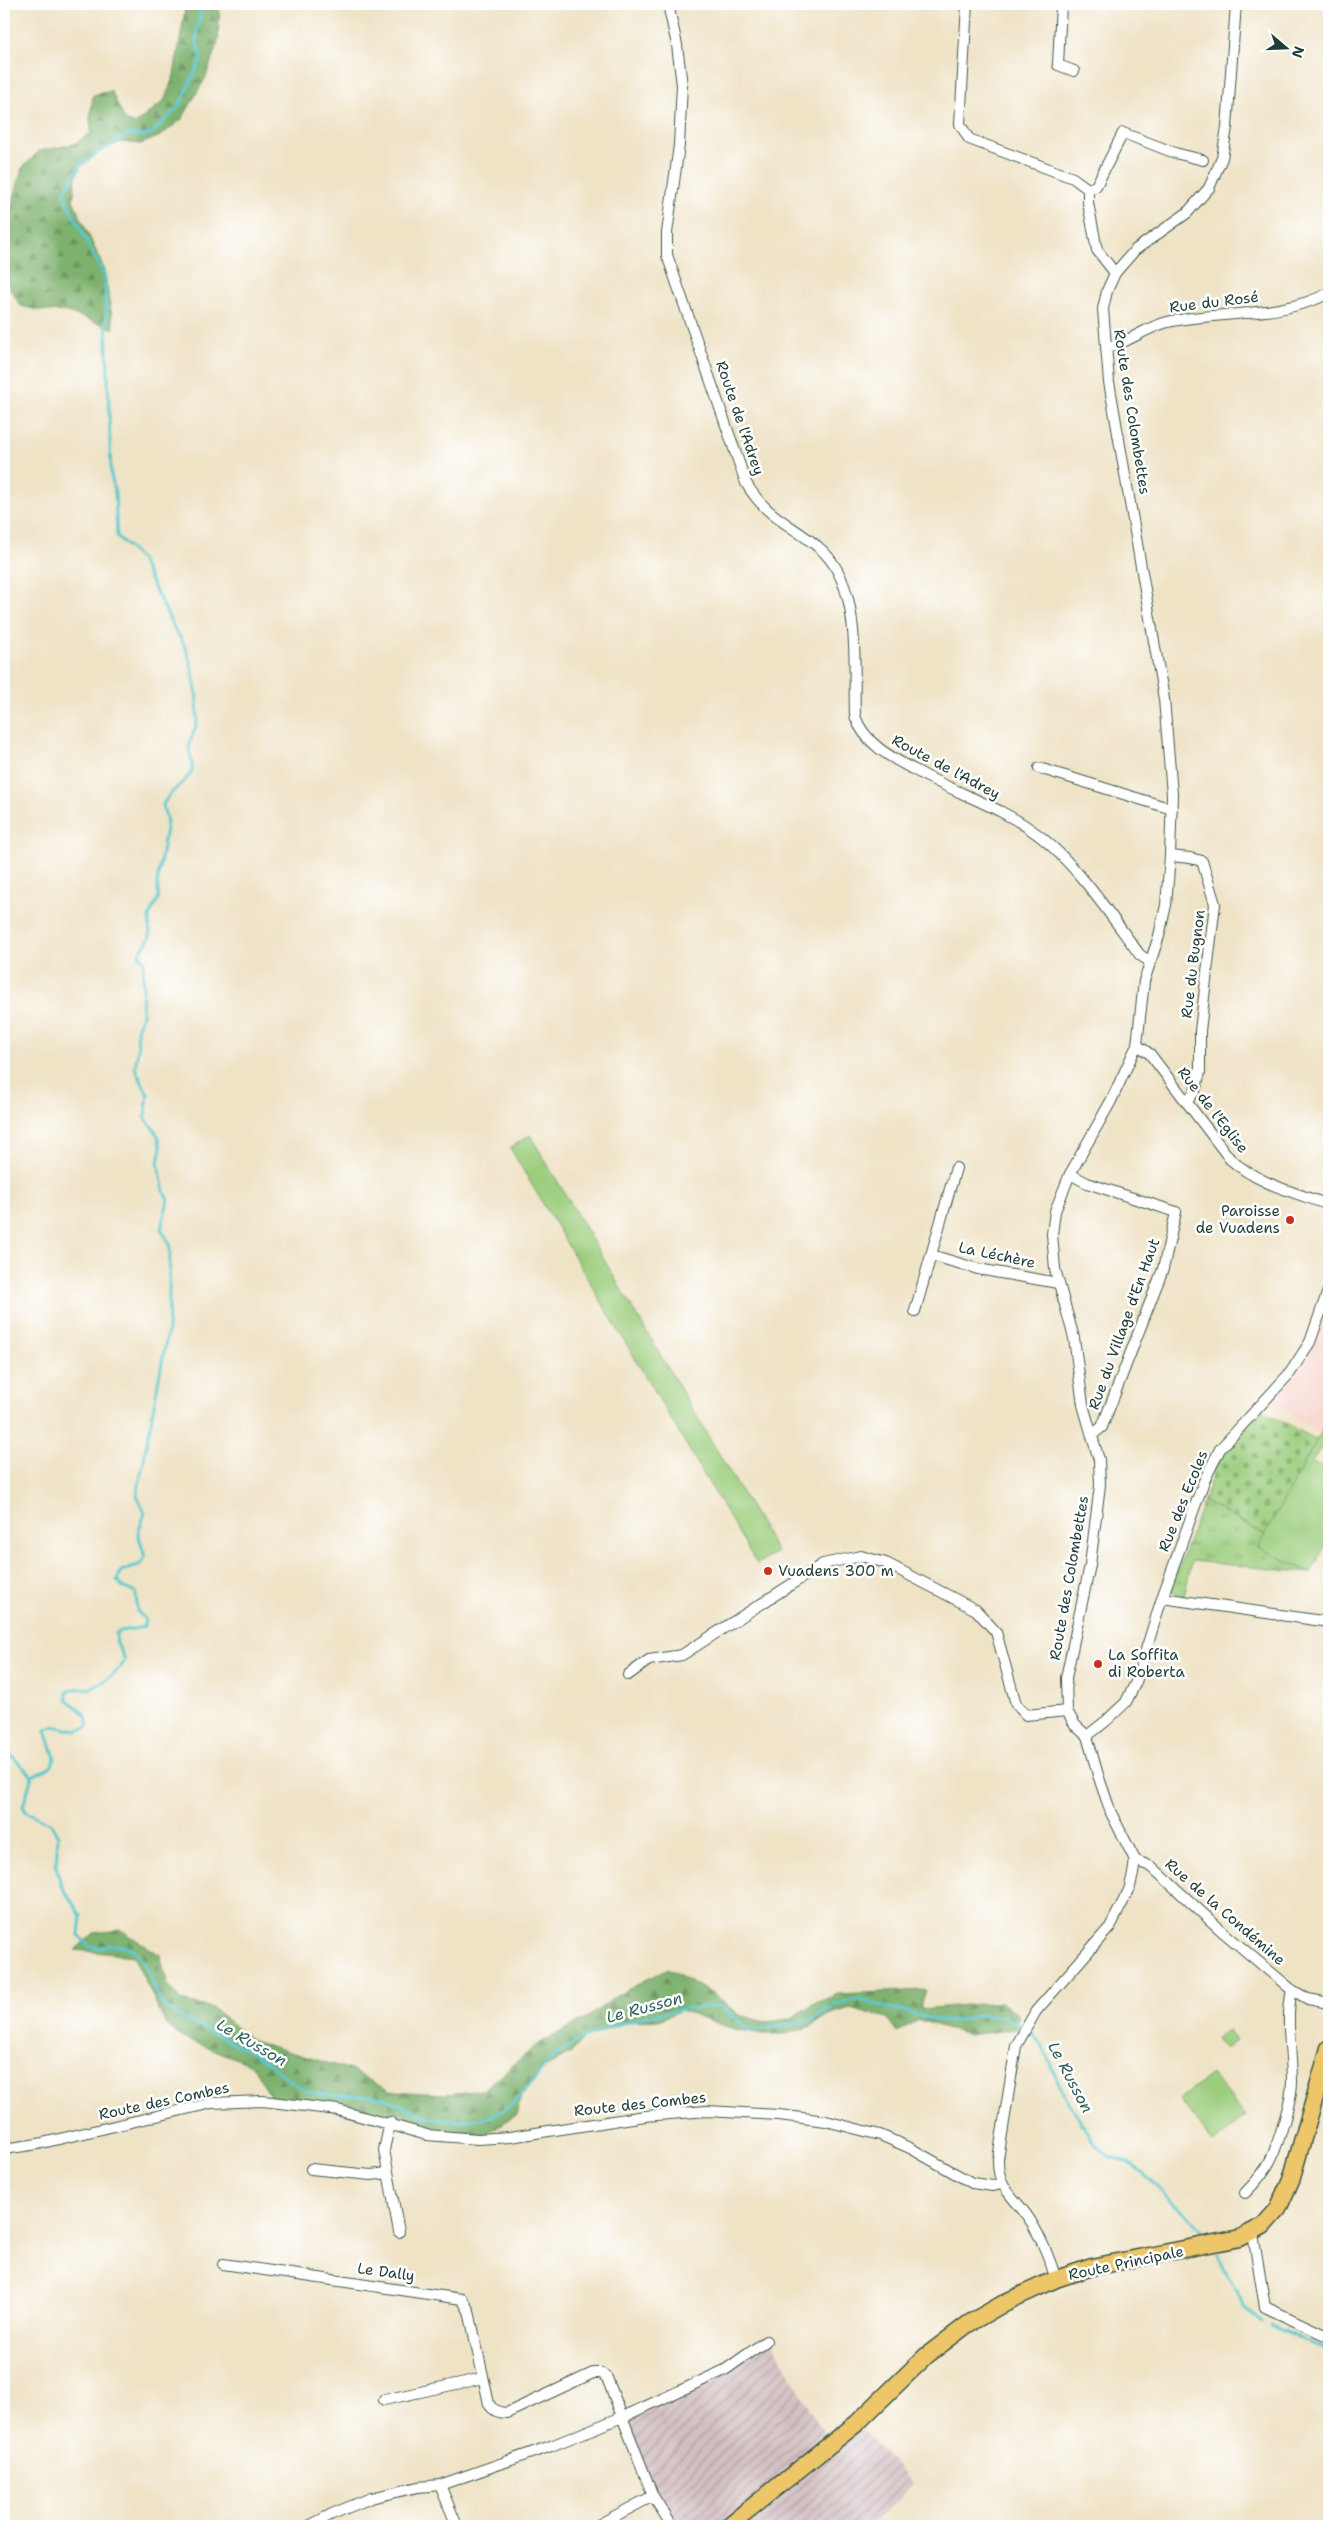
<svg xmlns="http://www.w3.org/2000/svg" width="1333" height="2530" viewBox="0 0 1333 2530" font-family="'Shantell Sans',sans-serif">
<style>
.built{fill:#f7d1c9}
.industrial{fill:url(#industrial-furrows)}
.grass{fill:url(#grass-tufts);stroke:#5e8659}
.forest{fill:url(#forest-firs);stroke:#4e7750}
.cemetery{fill:url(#cemetery-stones);stroke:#5e8659}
.park{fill:#9cce7e;stroke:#5e8659}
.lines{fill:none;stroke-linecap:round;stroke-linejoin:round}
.stream{stroke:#5ac8ce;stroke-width:3}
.minor-casing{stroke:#3e564a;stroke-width:12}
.primary-casing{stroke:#3e564a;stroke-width:19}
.minor{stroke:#fff;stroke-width:10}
.primary{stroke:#ecc669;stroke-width:16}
.poi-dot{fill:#c8321e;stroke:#fff;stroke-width:2}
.labels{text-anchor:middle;stroke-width:5;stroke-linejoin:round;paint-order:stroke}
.street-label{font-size:15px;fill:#1f3d34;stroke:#fff}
.poi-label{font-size:15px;fill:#1f3d34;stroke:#fff;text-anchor:start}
.water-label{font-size:16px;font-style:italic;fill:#2e605a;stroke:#fff}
</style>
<defs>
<pattern id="industrial-furrows" width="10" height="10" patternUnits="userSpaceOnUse" patternTransform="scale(1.25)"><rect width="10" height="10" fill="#d2bfc1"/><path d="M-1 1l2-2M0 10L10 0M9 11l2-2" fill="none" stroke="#aa9c9e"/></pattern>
<pattern id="grass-tufts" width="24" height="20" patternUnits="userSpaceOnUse" patternTransform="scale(1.25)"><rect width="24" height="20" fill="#9cce7e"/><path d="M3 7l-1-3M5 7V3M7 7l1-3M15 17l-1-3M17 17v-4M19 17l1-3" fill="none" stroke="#7fa868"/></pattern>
<pattern id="forest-firs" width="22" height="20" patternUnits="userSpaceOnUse" patternTransform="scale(1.25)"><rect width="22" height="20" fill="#7db16d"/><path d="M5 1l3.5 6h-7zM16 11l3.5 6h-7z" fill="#66915a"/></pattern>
<pattern id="cemetery-stones" width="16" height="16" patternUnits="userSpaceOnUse" patternTransform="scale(1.25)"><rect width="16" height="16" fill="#9cce7e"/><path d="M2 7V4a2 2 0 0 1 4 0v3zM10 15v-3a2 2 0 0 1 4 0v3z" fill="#7fa868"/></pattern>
</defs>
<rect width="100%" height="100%" fill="#fff"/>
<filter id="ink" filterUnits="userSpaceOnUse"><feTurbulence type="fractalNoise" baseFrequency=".02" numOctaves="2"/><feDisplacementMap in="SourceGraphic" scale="10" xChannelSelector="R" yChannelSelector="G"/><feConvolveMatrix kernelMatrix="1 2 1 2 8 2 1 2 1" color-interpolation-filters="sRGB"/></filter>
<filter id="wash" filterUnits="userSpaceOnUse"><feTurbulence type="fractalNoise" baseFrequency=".0096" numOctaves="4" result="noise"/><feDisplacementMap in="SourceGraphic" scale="20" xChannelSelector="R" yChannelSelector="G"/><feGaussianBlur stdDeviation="1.12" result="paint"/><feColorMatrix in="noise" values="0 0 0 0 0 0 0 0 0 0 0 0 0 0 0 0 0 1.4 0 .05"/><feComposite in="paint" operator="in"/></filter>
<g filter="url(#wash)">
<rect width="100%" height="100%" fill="#efe3c6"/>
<!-- built -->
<polygon class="built" points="1329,1304 1329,1417 1320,1434 1268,1399 1310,1342"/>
<!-- industrial -->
<polygon class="industrial" points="766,2341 772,2343 830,2444 857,2423 913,2485 870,2526 672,2526 622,2417 725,2370"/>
<!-- grass -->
<polygon class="grass" points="1204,1501 1265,1535 1258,1547 1311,1573 1192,1561 1184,1597 1169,1592"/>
<!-- forest -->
<g class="forest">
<polygon points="186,4 220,4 218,41 206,77 182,119 160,136 141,144 120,142 100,152 81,166 76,177 73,200 104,269 114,329 68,312 37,310 21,306 8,285 5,232 22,168 39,151 74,144 91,133 90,119 93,95 111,91 125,120 135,124 164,101 174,75"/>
<polygon points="121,1930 160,1955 168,1985 181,2001 213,2008 253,2041 351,2070 389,2091 447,2094 483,2090 538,2044 587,2018 618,1995 668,1968 714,1995 739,2015 765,2022 790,2019 813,2004 838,1994 926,1990 920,2009 1001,2002 1017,2014 1017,2029 968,2035 919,2020 897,2032 887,2018 850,2008 828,2015 811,2026 786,2034 763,2034 734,2029 681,2010 659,2020 626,2021 600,2033 586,2036 571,2053 541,2070 522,2093 516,2115 483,2136 430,2133 270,2096 252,2065 181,2037 166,2024 133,1956 75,1950 94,1933"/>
</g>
<!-- cemetery -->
<polygon class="cemetery" points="1261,1410 1317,1440 1265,1535 1204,1501 1217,1462"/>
<!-- park -->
<g class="park">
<polygon points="530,1135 777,1552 757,1564 510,1148"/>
<polygon points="1329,1418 1329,1451 1321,1447 1312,1462 1329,1471 1329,1539 1311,1573 1258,1547"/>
<polygon points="1228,2030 1236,2041 1225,2049 1216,2039"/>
<polygon points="1212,2074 1245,2116 1213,2143 1179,2099"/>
</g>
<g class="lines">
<!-- stream -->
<g class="stream">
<path d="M4 1754 14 1758 32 1776 23 1806 26 1812 50 1823 58 1836 56 1865 61 1885 81 1916 79 1935 89 1947C99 1949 107 1945 116 1945 150 1946 149 1986 164 2007 197 2028 235 2041 267 2062 281 2072 292 2085 308 2091 333 2100 361 2092 383 2098 399 2102 413 2113 428 2117 444 2122 477 2122 492 2116 519 2106 533 2078 552 2059 586 2026 674 2007 720 2006L746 2028 756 2030 812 2020 834 2005 856 1999 940 2021 960 2020 980 2015 1005 2017 1031 2032 1043 2047 1065 2097 1095 2144 1108 2156 1129 2163 1142 2172 1207 2235"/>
<path d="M32 1776 51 1767 55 1758 46 1730 54 1726 76 1731 87 1727C90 1713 76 1708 67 1699V1692C75 1686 83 1690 91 1688 104 1683 120 1671 125 1660L117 1644 116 1633C126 1628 135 1631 144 1626L145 1619 137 1611 136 1592 124 1588 117 1580 121 1571 141 1564 145 1557 138 1533 145 1513 137 1496 168 1330 170 1252V1244L161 1229 168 1200 164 1191 158 1163 161 1147 158 1136 145 1117 148 1095 135 1068 138 1050 137 1030 142 1015 144 960 139 954 150 937 149 917 159 897 157 883 167 822 163 805C169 791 183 785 191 773 195 766 189 755 189 747 190 738 196 730 197 721 199 696 192 651 176 632L140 559 117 536 115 493 111 475 105 277 66 200 65 191 82 163 128 134 144 136 152 133 180 105 201 59 196 40 202 4"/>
<polyline points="1217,2255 1246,2309 1262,2323"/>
<polyline points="1271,2326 1329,2350"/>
</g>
</g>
</g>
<g filter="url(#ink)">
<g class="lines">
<defs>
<g id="minor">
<path d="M668 4 677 45 682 85 679 145 667 233V255L746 483C766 517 789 523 817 546 863 582 853 664 855 716 865 746 896 760 922 774 959 794 1003 808 1037 834 1075 862 1111 916 1140 955L1149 961"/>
<polyline points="967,4 960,124 969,139 1073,178 1088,189 1088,203 1097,250 1115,273"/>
<polyline points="1061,4 1058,65 1074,71"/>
<polyline points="1088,189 1096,186 1123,133 1175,153 1203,160"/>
<path d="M1106 347C1128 344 1148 325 1172 321 1224 311 1281 318 1329 293"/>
<polyline points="1039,768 1172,809"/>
<polyline points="1170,856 1190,858 1202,861 1215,904 1200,1031 1200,1072 1195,1091 1186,1102"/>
<path d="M1137 1045 1150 1054 1230 1159C1258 1184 1294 1192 1329 1205"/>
<polyline points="1070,1174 1087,1183 1176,1212 1163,1269 1102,1427 1092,1435"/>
<polyline points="931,1255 978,1269 1058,1283"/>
<polyline points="915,1311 956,1168"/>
<polyline points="1162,1598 1329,1622"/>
<polyline points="628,1675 649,1660 682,1655 823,1564 861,1556 886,1563 976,1610 996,1632 1016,1704 1026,1715 1067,1711"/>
<polyline points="1087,1736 1106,1721 1126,1702 1136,1682 1162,1598 1204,1481 1220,1449 1290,1373 1310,1342 1329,1288"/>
<polyline points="1135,1860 1152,1867 1223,1932 1292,1990 1308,1999 1329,2003"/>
<polyline points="390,2122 384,2150 399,2232"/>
<polyline points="4,2149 38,2144 212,2103 263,2101 338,2110 427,2135 478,2139 510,2137 645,2116 707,2111 779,2115 826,2121 880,2135 910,2148 972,2183 993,2186 1001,2184"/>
<polyline points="311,2169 371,2175 388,2173"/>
<path d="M1245 2193C1255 2183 1265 2172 1271 2159 1278 2144 1292 2099 1292 2082 1292 2051 1285 2021 1292 1990"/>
<polyline points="1253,2234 1265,2307 1329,2337"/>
<path d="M223 2264 462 2299 469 2311 489 2404C493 2411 499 2413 507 2413L593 2373H601L607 2378 653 2496 672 2526"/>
<path d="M1056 2279C1050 2260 1043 2242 1033 2225 1019 2199 997 2192 998 2159L1016 2046 1036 2011 1110 1927 1129 1890 1133 1874 1135 1860 1111 1813 1098 1775 1087 1736 1075 1725 1067 1711 1066 1678 1090 1565 1100 1485 1099 1460 1083 1405 1074 1338 1055 1269 1052 1234 1055 1211 1070 1174 1111 1101 1137 1045 1144 981 1159 936 1166 905 1170 856 1172 794 1164 699 1109 382 1103 309 1107 291 1115 273 1135 250 1187 213 1209 188 1222 158 1227 127 1236 4"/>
<polyline points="384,2400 483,2378"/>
<polyline points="440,2485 457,2526"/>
<polyline points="309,2526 332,2514 371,2498 418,2487 440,2485 551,2446 627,2415 725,2370 766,2341"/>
<polyline points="596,2526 653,2496"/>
</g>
<polyline id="primary" points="728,2526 857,2423 926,2356 968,2324 1006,2302 1056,2279 1092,2267 1240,2238 1263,2226 1278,2209 1291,2180 1329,2048"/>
</defs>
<!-- minor casing -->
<use href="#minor" class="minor-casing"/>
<!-- primary casing -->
<use href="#primary" class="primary-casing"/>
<!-- minor -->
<use href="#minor" class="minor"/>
<!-- primary -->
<use href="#primary" class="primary"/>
</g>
</g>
<!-- markers -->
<g class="poi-dot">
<circle cx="1290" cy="1220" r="5"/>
<circle cx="768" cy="1571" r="5"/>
<circle cx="1098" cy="1664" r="5"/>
</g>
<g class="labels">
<!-- street labels -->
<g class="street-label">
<text transform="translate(1214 302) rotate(-7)" y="5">Rue du Rosé</text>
<text transform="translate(1132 412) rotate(81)" y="5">Route des Colombettes</text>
<text transform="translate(740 418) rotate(71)" y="5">Route de l'Adrey</text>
<text transform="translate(946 767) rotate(28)" y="5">Route de l'Adrey</text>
<text transform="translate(1193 964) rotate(-83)" y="5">Rue du Bugnon</text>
<text transform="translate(1213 1110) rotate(52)" y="5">Rue de l'Eglise</text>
<text transform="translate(997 1255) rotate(12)" y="5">La Léchère</text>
<text transform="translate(1124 1324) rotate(-70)" y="5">Rue du Village d'En Haut</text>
<text transform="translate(1183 1501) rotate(-68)" y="5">Rue des Ecoles</text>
<text transform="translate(1069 1578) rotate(-80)" y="5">Route des Colombettes</text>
<text transform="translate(1225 1912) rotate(41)" y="5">Rue de la Condémine</text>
<text transform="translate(164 2101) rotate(-12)" y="5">Route des Combes</text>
<text transform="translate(640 2104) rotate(-6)" y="5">Route des Combes</text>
<text transform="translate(1126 2263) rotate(-12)" y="5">Route Principale</text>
<text transform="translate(386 2272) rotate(8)" y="5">Le Dally</text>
</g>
<!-- poi labels -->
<g class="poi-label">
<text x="1280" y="1216" text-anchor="end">Paroisse<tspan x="1280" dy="17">de Vuadens</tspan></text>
<text x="778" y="1576">Vuadens 300 m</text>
<text x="1108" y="1660">La Soffita<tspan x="1108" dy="17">di Roberta</tspan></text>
</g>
<!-- water labels -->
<g class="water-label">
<text transform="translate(644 2007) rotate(-15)" y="6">Le Russon</text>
<text transform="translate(252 2042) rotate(30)" y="6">Le Russon</text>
<text transform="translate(1071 2077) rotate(62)" y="6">Le Russon</text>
</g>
</g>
<!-- margin -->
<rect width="1333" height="2530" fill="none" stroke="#fff" stroke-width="20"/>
<!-- north arrow -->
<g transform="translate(1286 48) rotate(109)" stroke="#ffffff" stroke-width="4" paint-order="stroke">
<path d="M0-4L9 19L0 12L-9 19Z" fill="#1f3d34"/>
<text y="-8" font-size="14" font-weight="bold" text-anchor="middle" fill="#1f3d34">N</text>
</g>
</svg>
